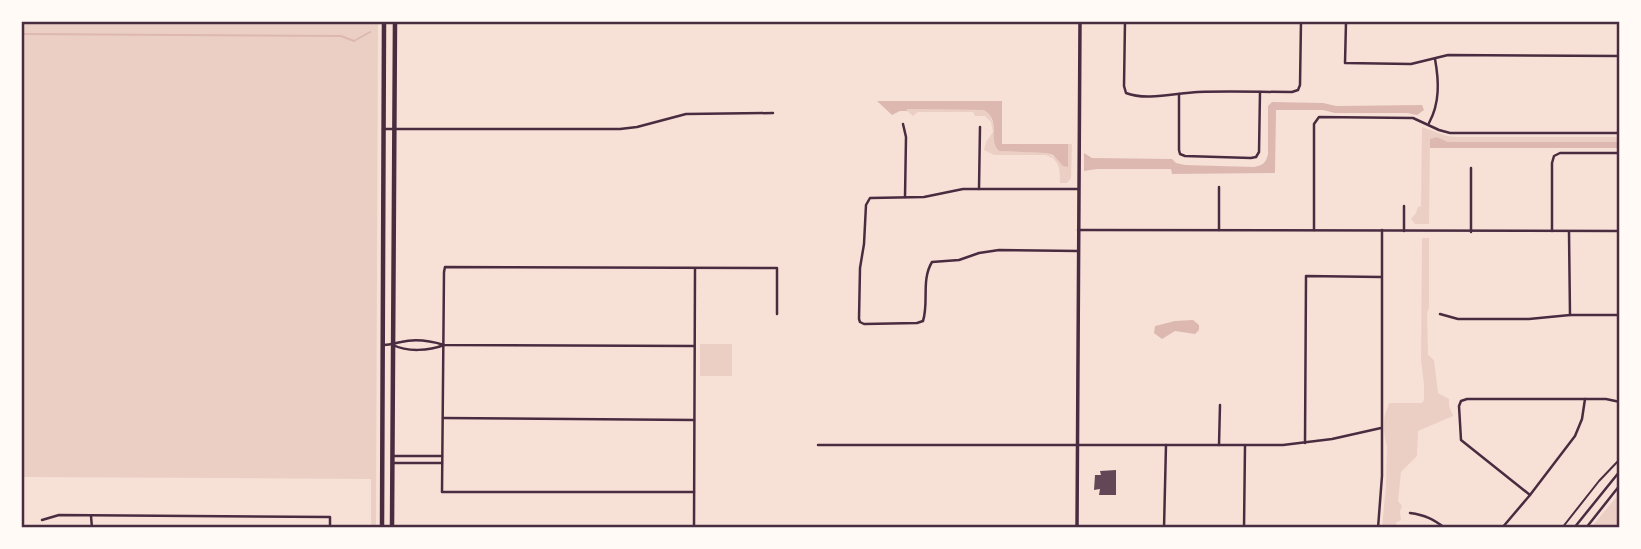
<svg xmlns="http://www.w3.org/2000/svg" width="1641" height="549" viewBox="0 0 1641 549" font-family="Karla,sans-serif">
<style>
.green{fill:#ebcfc5}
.water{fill:#dcb8b0}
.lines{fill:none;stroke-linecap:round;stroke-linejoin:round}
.stream{stroke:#dcb8b0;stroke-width:2}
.building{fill:#644757}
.path{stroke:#4a2c40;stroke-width:2}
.minor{stroke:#4a2c40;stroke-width:2.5}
.tertiary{stroke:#4a2c40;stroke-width:3.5}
.secondary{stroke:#4a2c40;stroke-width:4.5}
.neatline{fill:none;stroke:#4a2c40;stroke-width:2.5}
</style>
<rect width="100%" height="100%" fill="#f7e1d7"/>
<!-- green -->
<g class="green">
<polygon points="21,21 378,21 376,528 371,528 371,479 21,477"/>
<path d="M907 109 984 110C999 121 990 137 999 151L1046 153C1056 156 1059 163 1068 166V144H1072L1071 178 1067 183H1060C1060 169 1060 159 1045 155H994L984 150 986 142 993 132 991 122 985 116H975L973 112H918L913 116 907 111Z"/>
<polygon points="1422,127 1447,136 1456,137 1620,137 1620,142 1448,142 1437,137 1430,140 1429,224 1415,224 1411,219 1416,213 1418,207 1421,206"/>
<path d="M1422 238H1429V307L1427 314 1428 355 1434 360 1438 393 1449 399V406L1453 416 1418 431 1417 456 1401 472 1398 501 1402 506 1400 512 1401 520 1396 523V528H1382L1386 485 1387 446C1384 438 1383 423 1385 415 1386 411 1388 407 1389 403H1422L1424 400V385L1421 360Z"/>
<rect x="700" y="344" width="32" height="32"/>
<polygon points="1620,493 1620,528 1591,528 1594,524"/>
</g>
<!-- water -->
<g class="water">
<path d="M877 101H1002V144H1068V167L1063 166 1053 155 1046 153 999 151C987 139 1002 122 984 110L907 109V111H900L892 115Z"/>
<path d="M1272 102 1323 103 1336 106 1422 105 1424 110 1417 115 1407 113H1335L1323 110H1276L1275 173 1172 174 1171 169H1097L1084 171V153L1092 158 1172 159 1176 163 1185 165 1254 167C1263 165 1266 163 1268 154V106Z"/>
<polygon points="1437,137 1448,142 1620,142 1620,148 1430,148 1430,139"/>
<polygon points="1193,320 1199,325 1199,330 1195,334 1175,331 1162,339 1154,333 1155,326 1175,321"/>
</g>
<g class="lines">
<!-- stream -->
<polyline class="stream" points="21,34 341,36 354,41 370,32"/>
</g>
<!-- building -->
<polygon class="building" points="1116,470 1116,495 1099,495 1100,489 1094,490 1095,475 1101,475 1100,471"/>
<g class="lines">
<!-- path -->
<polyline class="path" points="1562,528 1599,481 1620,459"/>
<!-- minor -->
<g class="minor">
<polyline points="1080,21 1346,22 1345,63 1411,64 1448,55 1620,56"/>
<path d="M1125 21 1124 86 1126 93C1146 101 1176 93 1198 92 1229 91 1261 92 1292 92L1298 90 1300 85 1301 21"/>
<polyline points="1179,94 1179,150 1180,154 1185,156 1251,158 1256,157 1259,152 1260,92"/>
<path d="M1429 123C1440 103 1439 81 1435 59"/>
<polyline points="903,124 906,137 905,197"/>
<polyline points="383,129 620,129 637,127 686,114 773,113"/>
<polyline points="1471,168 1471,232"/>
<polyline points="1219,187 1219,230"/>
<polyline points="979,189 980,127"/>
<polyline points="1078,230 1620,231"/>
<polyline points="1314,230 1314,124 1319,117 1413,118 1439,130 1450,133 1620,133"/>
<polyline points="1404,231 1404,206"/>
<polyline points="1552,231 1552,163 1554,156 1560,153 1620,153"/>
<polyline points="1569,232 1570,315"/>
<path d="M1078 251 999 250 979 253 959 260 932 262C921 280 929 302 923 321L917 323 864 324 860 322 859 319 860 268 864 244 866 205 870 198 924 197 963 189H1078"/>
<polyline points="1440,314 1458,319 1529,319 1570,315 1620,315"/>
<path d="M384 345C391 345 395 343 401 342 414 339 431 341 444 345L694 346"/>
<path d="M393 345C407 352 429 351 444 345"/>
<polyline points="443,418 694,420"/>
<polyline points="1305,443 1306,276 1381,277"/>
<polyline points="818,445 1283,445 1332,439 1381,428"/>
<polyline points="1219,445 1220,405"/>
<polyline points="393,456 442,456"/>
<polyline points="393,463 442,463"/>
<polyline points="694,492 442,492 444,272 445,267 777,268 777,314"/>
<polyline points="1530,495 1461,440 1459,406 1461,401 1467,399 1606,399 1620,402"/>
<path d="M1410 513C1425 515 1433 519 1445 528"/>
<polyline points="91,516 92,528"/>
<polyline points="42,520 59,515 330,517 330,528"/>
<polyline points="694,527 695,269"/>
<polyline points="1164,528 1166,445"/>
<polyline points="1244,528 1245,446"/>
<polyline points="1378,528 1382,476 1382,230"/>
<polyline points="1502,528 1530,495 1575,436 1582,419 1585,399"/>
<polyline points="1574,528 1620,471"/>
<polyline points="1586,528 1620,485"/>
</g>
<!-- tertiary -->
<polyline class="tertiary" points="1077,528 1080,21"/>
<!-- secondary -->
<g class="secondary">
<polyline points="382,528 384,21"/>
<polyline points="392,528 395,21"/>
</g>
</g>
<!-- border -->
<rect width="1641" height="549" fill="none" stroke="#fffaf5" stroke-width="46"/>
<rect x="23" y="23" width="1595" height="503" class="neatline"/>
</svg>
